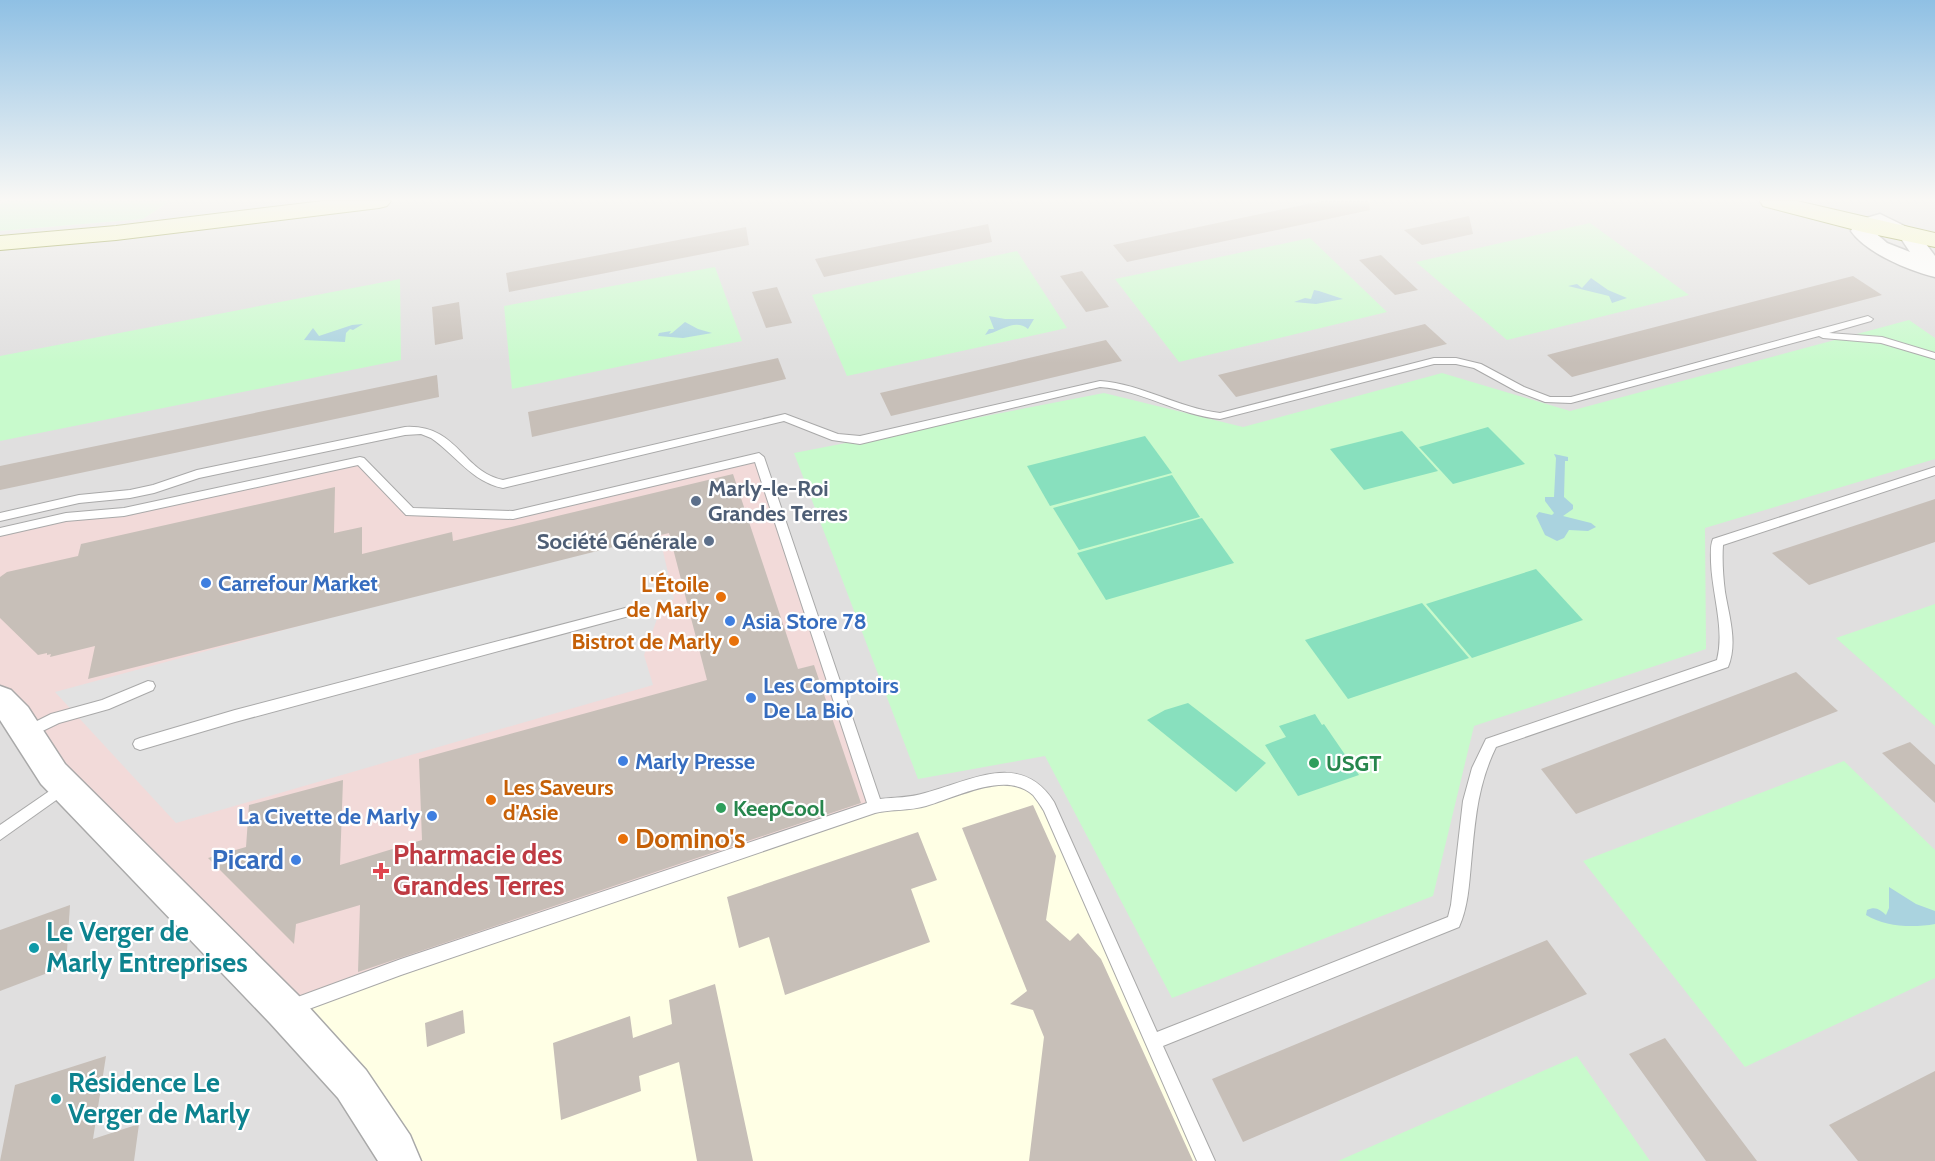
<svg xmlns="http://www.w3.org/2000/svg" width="1935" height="1161" viewBox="0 0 1935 1161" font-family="Cabin,sans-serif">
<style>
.residential{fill:#e0dfdf}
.commercial{fill:#f2dad9}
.education{fill:#ffffe5}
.park{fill:#c8facc}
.pitch{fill:#88e0be}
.parking{fill:#e2e2e2}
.water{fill:#aad3df}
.building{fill:#c7bfb8}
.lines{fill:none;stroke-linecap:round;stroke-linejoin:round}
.service-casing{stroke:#a9a9a9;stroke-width:2}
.tertiary-casing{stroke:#a9a9a9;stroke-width:3}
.secondary-casing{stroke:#707d05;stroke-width:2}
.service{fill:#fff;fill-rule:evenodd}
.tertiary{fill:#fff;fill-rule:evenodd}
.secondary{fill:#f7fabf;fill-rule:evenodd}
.service-dot{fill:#5c6f8a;stroke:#fff;stroke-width:2}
.shop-dot{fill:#3f7fe0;stroke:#fff;stroke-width:2}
.food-dot{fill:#e8710a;stroke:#fff;stroke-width:2}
.leisure-dot{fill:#2e9e5b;stroke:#fff;stroke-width:2}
.health-dot{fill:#e0444e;stroke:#fff;stroke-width:2}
.culture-dot{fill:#0f9aa8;stroke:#fff;stroke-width:2}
.labels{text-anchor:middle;stroke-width:4.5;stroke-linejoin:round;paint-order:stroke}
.service-label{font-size:22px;font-weight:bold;fill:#4e5e75;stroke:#fff;text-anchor:start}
.shop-label{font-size:22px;font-weight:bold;fill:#366cbe;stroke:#fff;text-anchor:start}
.food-label{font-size:22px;font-weight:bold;fill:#c56008;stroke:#fff;text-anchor:end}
.leisure-label{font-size:22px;font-weight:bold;fill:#27864d;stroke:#fff;text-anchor:start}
.near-food-label{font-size:27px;font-weight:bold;fill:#c56008;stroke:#fff;text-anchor:start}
.near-health-label{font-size:27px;font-weight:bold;fill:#be3a42;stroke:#fff;text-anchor:start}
.near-shop-label{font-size:27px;font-weight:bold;fill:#366cbe;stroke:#fff;text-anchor:end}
.near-culture-label{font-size:27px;font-weight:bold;fill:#0d838f;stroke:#fff;text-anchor:start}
</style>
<rect width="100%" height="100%" fill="#f2efe9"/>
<!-- residential -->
<polygon class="residential" points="170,201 1935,201 1935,1161 0,1161 0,231 143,219"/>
<!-- commercial -->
<polygon class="commercial" points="759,457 875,807 284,1009 0,699 0,532 124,512 360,461 410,512 513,515"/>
<!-- education -->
<polygon class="education" points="995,778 1037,790 1206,1161 400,1161 284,1009 875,807"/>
<!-- park -->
<g class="park">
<polygon points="6,201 170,201 143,219 0,231 0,204"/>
<polygon points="1590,223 1689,295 1507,340 1416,262"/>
<polygon points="1310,238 1387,312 1179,362 1115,279"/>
<polygon points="1017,251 1067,328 847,376 812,295"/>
<polygon points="715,267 742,341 512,389 504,306"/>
<polygon points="400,279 401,360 0,441 0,356"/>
<polygon points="1909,320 1935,338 1935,459 1705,528 1706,649 1474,726 1433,896 1172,998 1045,756 918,779 794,453 1104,393 1243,427 1442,373 1570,411"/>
<polygon points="1935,604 1935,726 1836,638"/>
<polygon points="1844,761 1935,850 1935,978 1745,1067 1583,861"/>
<polygon points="1577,1056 1650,1161 1338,1161"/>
</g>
<!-- pitch -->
<g class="pitch">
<polygon points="1488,427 1525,464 1453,484 1419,447"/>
<polygon points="1402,431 1438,471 1364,490 1330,449"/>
<polygon points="1145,436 1172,473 1050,506 1027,466"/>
<polygon points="1172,475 1200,517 1079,550 1053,508"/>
<polygon points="1202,518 1234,563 1106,600 1077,553"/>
<polygon points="1536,569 1583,620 1472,658 1426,604"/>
<polygon points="1422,603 1469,658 1348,699 1305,640"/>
<polygon points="1188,703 1266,763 1236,792 1147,720 1165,710"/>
<polygon points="1315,714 1322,725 1324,724 1359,775 1298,796 1265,745 1286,737 1279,726"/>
</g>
<!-- parking -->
<polygon class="parking" points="659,534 674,599 662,605 644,655 653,685 176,823 55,692 476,578"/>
<!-- water -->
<g class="water">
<polygon points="1591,278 1608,290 1627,298 1612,303 1609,296 1568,286 1577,284 1582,288"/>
<polygon points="1314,290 1319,291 1343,299 1316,304 1294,302 1305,298 1311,299"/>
<path d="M989 316 1005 319H1034L1028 329C1015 318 1000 332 985 335L989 329H994Z"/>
<polygon points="685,322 698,329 712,333 683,338 658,336 659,333 671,331 669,334 672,333"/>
<polygon points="363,324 353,330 350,329 346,333 345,342 304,340 313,328 319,336 352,325"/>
<polygon points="1554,454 1568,457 1568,461 1565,461 1564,497 1573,505 1573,509 1563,516 1591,523 1596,527 1588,531 1569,530 1564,538 1557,541 1545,535 1536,516 1539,512 1552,515 1554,513 1545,501 1545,497 1554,497 1556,458"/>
<path d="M1889 887 1916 904 1935 911V924C1913 928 1885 927 1866 915L1867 910C1876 906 1880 910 1886 915L1889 908Z"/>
</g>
<!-- building -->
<g class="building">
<polygon points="1322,201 1369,201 1370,210 1127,262 1113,245"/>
<polygon points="1469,216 1473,234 1422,245 1404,230"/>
<polygon points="988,224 992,242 824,277 815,259"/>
<polygon points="746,227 749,245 509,292 506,273"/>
<polygon points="1381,255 1418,290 1395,295 1359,260"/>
<polygon points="1082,271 1109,307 1086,312 1060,276"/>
<polygon points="1853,276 1882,295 1572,377 1547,355"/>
<polygon points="777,287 792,323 766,328 752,292"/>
<polygon points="459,302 463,339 435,345 432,307"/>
<polygon points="1425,324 1447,344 1236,397 1218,375"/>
<polygon points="1106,340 1122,361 891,416 880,393"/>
<polygon points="778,358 786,379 532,437 528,412"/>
<polygon points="437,375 439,397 0,490 0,466"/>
<polygon points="733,474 798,669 814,665 861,803 358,972 360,905 296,924 294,944 208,858 246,847 249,805 343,780 340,865 422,840 419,759 707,680 669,533 88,679 95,646 50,657 51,654 47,655 47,653 38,655 0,618 0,577 7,572 78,556 81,544 335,487 334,533 362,527 362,554 452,532 453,541"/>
<polygon points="1935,499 1935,542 1809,585 1772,553"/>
<polygon points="1796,672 1838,711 1576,814 1541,769"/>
<polygon points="1910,742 1935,765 1935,803 1882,753"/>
<polygon points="1033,805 1056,856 1046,920 1070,941 1078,933 1101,959 1193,1161 1029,1161 1044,1037 1033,1010 1010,1004 1027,991 962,828"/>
<polygon points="918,832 937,880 911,889 930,942 785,995 769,937 739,948 727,897"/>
<polygon points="70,905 66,966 0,991 0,930"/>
<polygon points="1547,940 1587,994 1243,1142 1212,1079"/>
<polygon points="715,984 753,1161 697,1161 679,1062 639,1076 641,1091 561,1120 553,1043 630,1016 633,1038 672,1024 669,1000"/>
<polygon points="463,1010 465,1033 427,1047 425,1023"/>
<polygon points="1665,1038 1705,1092 1757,1161 1706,1161 1629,1054"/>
<polygon points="106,1056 93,1139 139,1124 134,1161 0,1161 15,1085"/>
<polygon points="1935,1071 1935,1161 1858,1161 1829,1125"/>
</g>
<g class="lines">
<defs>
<g id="service">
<path d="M1868 316 1873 319 1871 321 1829 333 1882 337 1935 353V359L1881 343 1823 338 1819 336 1571 403 1545 402 1516 391 1474 368 1456 364H1434L1220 419C1178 415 1142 390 1100 387L860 444 832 440 784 421 503 488C472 482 456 455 431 438L421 434 405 435 199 478 154 493 130 498 79 503 0 521V513L79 495 130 490 153 485 197 470 405 427C458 424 462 472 503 480L785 414 838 434 860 436 1100 381C1142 384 1178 408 1220 413L1434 358H1456L1481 364 1524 387 1550 397H1571Z"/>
<path d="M759 453 764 457 880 799C895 797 910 798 925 793 971 781 1021 750 1054 802L1157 1032 1448 917 1451 905 1463 801 1472 768 1486 739 1717 660C1725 628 1712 594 1711 562 1711 554 1710 546 1713 539L1935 467V475L1723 545C1722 560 1723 576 1725 592 1729 616 1738 643 1728 667L1496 747C1477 786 1475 822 1471 864 1469 885 1468 907 1459 927L1163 1046 1215 1161H1197L1044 811C1041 806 1037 800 1033 795 1006 770 955 798 926 806 909 811 892 809 875 813L401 975 290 1016 284 1014 282 1008 284 1002 401 959 867 803 755 462 513 519 406 515 358 465 124 516 66 521 0 536V528L66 513 124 508 360 457 364 458 413 508 513 511Z"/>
<polygon points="629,607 633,609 635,612 633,615 235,722 140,750 135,748 133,744 135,740 140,738 235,710"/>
<polygon points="148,681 153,682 155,686 153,690 109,709 59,723 28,738 23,736 21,732 23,728 51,714 102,700"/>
<polygon points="64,781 69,783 71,787 69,791 0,840 0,825"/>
</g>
<g id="tertiary">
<path d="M1880 214 1917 232 1935 256V277C1910 271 1866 253 1851 231L1856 221ZM1878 227 1902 240 1910 252 1887 243 1872 230Z"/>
<polygon points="0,686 11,690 28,707 65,764 298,995 366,1070 410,1135 421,1161 378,1161 338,1098 270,1023 41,784 0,720"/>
</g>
<g id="secondary">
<polygon points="323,201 391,201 387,206 379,208 116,240 0,250 0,236 116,226"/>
<polygon points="1760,201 1797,201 1935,233 1935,247 1863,232 1763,206"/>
</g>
</defs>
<!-- service casing -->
<use href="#service" class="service-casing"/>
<!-- tertiary casing -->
<use href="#tertiary" class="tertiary-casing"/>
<!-- secondary casing -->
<use href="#secondary" class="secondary-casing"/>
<!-- service -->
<use href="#service" class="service"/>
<!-- tertiary -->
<use href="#tertiary" class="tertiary"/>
<!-- secondary -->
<use href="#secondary" class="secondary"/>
</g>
<!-- sky -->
<linearGradient id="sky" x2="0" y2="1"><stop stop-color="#8fc0e4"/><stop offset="0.55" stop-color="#f9f8f5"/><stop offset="1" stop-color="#f9f8f5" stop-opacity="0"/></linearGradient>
<rect width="1935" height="363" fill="url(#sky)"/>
<!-- markers -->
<g class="service-dot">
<circle cx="696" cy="501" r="6"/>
<circle cx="709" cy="541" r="6"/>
</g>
<g class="shop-dot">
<circle cx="206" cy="583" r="6"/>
<circle cx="730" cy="621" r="6"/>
<circle cx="751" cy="698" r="6"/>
<circle cx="623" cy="761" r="6"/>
<circle cx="432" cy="816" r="6"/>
<circle cx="296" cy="860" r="6"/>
</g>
<g class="food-dot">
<circle cx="721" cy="597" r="6"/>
<circle cx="734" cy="641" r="6"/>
<circle cx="491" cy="800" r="6"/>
<circle cx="623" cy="839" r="6"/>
</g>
<g class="leisure-dot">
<circle cx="1314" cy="763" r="6"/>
<circle cx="721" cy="808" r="6"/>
</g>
<path class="health-dot" d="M378 862h6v6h6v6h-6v6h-6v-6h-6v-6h6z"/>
<g class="culture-dot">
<circle cx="34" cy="948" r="6"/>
<circle cx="56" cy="1099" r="6"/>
</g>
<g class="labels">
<!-- service labels -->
<g class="service-label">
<text x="708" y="496">Marly-le-Roi<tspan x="708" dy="25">Grandes Terres</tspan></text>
<text x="697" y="549" text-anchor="end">Société Générale</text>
</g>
<!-- shop labels -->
<g class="shop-label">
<text x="218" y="591">Carrefour Market</text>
<text x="742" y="629">Asia Store 78</text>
<text x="763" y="693">Les Comptoirs<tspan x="763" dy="25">De La Bio</tspan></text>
<text x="635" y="769">Marly Presse</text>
<text x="420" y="824" text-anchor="end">La Civette de Marly</text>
</g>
<!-- food labels -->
<g class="food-label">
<text x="709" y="592">L'Étoile<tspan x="709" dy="25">de Marly</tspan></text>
<text x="722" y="649">Bistrot de Marly</text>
<text x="503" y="795" text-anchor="start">Les Saveurs<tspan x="503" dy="25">d'Asie</tspan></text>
</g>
<!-- leisure labels -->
<g class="leisure-label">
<text x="1326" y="771">USGT</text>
<text x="733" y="816">KeepCool</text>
</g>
<!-- near-food labels -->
<g class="near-food-label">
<text x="635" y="848">Domino's</text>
</g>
<!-- near-health labels -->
<g class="near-health-label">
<text x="393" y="864">Pharmacie des<tspan x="393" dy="31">Grandes Terres</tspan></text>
</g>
<!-- near-shop labels -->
<g class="near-shop-label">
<text x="284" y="869">Picard</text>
</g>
<!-- near-culture labels -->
<g class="near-culture-label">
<text x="46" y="941">Le Verger de<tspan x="46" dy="31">Marly Entreprises</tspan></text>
<text x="68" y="1092">Résidence Le<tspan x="68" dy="31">Verger de Marly</tspan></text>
</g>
</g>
</svg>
